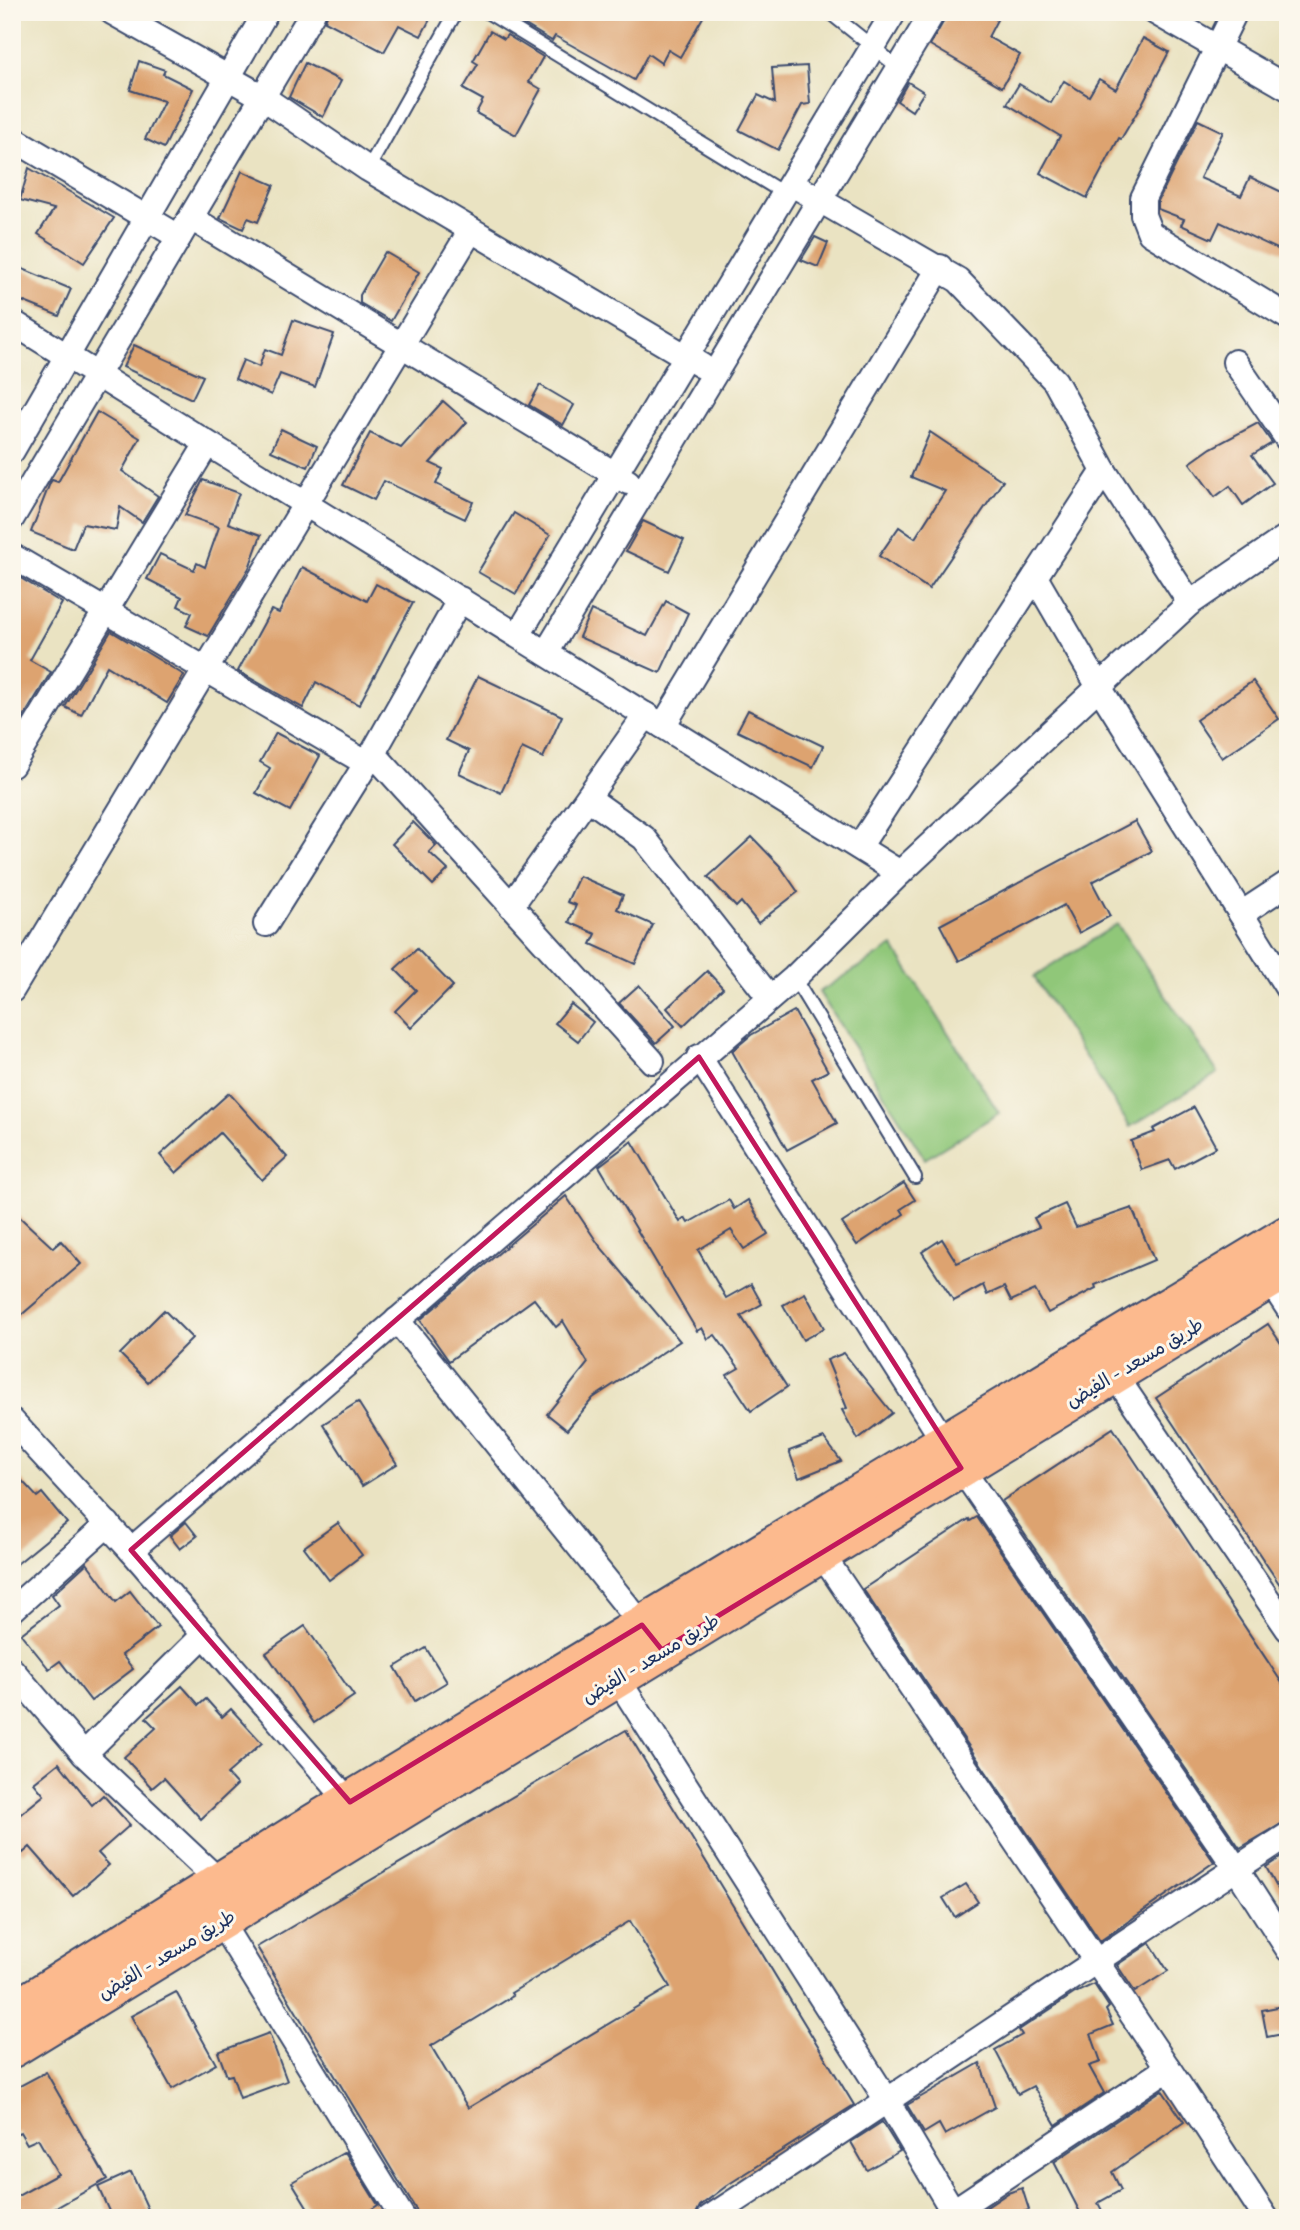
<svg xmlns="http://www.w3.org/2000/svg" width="1300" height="2230" viewBox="0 0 1300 2230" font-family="Delius,'Playpen Sans Arabic',sans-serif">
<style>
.pitch{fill:#90c779;stroke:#567b6c;stroke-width:2}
.building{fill:#dda370;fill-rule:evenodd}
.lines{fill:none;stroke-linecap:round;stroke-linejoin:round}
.service-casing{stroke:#3a4a6d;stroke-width:16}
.minor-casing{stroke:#3a4a6d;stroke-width:28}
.primary-casing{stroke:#3a4a6d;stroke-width:42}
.service{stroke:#fff;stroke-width:12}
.minor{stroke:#fff;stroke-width:24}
.primary{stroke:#fcba8e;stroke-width:38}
.marked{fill:none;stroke:#c2185b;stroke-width:5;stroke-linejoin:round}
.labels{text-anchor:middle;stroke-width:6;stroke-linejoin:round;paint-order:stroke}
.street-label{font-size:19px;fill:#1b2f5e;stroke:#fbf7ec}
</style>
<rect width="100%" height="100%" fill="#fbf7ec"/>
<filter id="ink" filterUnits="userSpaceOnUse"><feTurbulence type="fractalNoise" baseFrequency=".0143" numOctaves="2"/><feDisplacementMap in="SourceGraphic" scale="14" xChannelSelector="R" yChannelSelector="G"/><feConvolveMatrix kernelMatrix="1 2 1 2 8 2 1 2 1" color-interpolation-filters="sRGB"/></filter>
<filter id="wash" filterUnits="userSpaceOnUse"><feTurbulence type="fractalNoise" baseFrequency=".00686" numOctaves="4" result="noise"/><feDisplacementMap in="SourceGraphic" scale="28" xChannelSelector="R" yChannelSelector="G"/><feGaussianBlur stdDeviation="1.57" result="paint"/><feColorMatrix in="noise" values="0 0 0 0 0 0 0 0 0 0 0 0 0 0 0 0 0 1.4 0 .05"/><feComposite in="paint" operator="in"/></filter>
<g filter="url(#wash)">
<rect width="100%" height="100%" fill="#eae3c2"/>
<!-- pitch -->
<g class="pitch">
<polygon points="1117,924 1218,1073 1130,1127 1034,977"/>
<polygon points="893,946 999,1113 925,1159 819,992"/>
</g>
<g id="blocks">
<!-- building -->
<g class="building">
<polygon points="328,12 434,12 421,36 399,25 384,52 325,21"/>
<polygon points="514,12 706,12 680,57 668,50 661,63 648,54 634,80 555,36 552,41 517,20 520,15"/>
<polygon points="949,12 1001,12 988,37 1020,55 1002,87 930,45"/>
<polygon points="490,31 504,39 507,35 543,57 529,82 541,89 516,135 476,113 483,100 463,89 478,64 473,61"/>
<polygon points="1143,38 1169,52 1142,104 1121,139 1119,138 1087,198 1040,173 1060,136 1007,104 1019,84 1051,103 1064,81 1089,96 1099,79 1116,89"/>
<polygon points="139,61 165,70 163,74 193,89 164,148 145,139 164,101 130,90"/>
<polygon points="305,63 341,81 323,117 289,97"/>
<polygon points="807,66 810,104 802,105 778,150 739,130 758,95 775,103 772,68"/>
<polygon points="908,82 924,92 912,111 897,101"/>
<polygon points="1198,120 1223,132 1200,178 1241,196 1250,177 1288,195 1288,254 1220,222 1212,239 1181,225 1184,219 1158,209 1158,201"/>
<polygon points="29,168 114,218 84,263 38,234 54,209 20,200"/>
<polygon points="242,171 274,185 258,222 248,218 243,229 220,218"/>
<polygon points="815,237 828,243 818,267 801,260"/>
<polygon points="385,252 419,272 391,321 360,303 360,295"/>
<polygon points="18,267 71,289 59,316 12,297 12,280"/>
<polygon points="293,320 334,334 315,387 280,374 271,395 235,379 243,360 259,367 265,349 281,355"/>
<polygon points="134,345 203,376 192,399 123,367"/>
<polygon points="540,385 574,405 563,425 529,405"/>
<polygon points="443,401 467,422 430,463 443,469 436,484 473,502 465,519 384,481 374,500 343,485 370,433 401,448"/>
<polygon points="97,412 140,438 122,471 158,496 142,522 120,507 116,530 83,524 73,549 31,532 50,483 52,480 58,482"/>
<polygon points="1258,423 1272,443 1252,455 1273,483 1243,505 1230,486 1215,497 1190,463 1211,448"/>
<polygon points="281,429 317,446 308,467 271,451"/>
<polygon points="930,432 1003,481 929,589 879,556 899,527 915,538 945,491 911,477"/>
<polygon points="203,480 239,493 228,523 261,535 249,568 208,636 186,626 192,613 178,606 182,597 147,579 160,554 194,570 197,563 205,567 219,527 185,515"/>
<polygon points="514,513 550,535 516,594 478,572"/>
<polygon points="643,521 684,540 669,571 626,551"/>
<polygon points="302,567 367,601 376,584 413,603 359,705 316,682 303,708 238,671 271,610 279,613"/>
<polygon points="12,573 62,603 30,660 51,672 12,736"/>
<polygon points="666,601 688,613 660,673 579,637 591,610 647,636"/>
<polygon points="111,631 184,675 167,703 107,666 81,715 65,707"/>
<polygon points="478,676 562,716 543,758 522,748 501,793 459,773 469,751 446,740"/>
<polygon points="1253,681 1279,719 1222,758 1196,720"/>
<polygon points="748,710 823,746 813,767 737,731"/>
<polygon points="276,733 320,756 290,811 256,793 270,768 260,762"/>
<polygon points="1135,821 1152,851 1092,882 1110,916 1079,933 1064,905 959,961 940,925"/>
<polygon points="413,822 436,845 429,852 448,870 433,885 392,844"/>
<polygon points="752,837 780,866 798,892 758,923 741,902 736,907 708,877"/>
<polygon points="579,876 623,895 617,909 653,925 635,964 591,944 596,934 569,922 576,905 567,902"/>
<polygon points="417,949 453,986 411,1028 395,1011 416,990 395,969"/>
<polygon points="707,971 723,988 683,1026 667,1008"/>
<polygon points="639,985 675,1026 656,1043 619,1003"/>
<polygon points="571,1004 593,1022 578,1041 555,1023"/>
<polygon points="794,1011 828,1071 812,1079 837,1123 787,1150 732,1051 751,1035"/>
<polygon points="229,1093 287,1157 262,1180 220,1133 176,1173 160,1155"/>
<polygon points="1194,1107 1216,1147 1175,1169 1170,1160 1142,1170 1131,1141 1155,1132 1153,1129"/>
<polygon points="632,1141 680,1222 685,1218 688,1223 729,1200 734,1209 748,1200 768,1234 744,1249 731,1230 698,1250 726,1298 751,1284 762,1304 741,1316 787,1387 751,1411 727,1375 739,1368 715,1335 708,1339 702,1328 697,1331 599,1166"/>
<polygon points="904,1183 915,1200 901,1209 904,1214 857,1245 842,1223"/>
<polygon points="566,1196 599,1245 680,1341 593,1398 567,1430 547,1414 588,1363 563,1321 556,1327 534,1299 449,1361 420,1320"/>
<polygon points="1065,1204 1076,1227 1132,1208 1154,1260 1095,1285 1096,1288 1048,1313 1035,1290 1011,1301 1004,1287 987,1295 983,1285 954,1301 922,1252 942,1239 957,1263 1039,1227 1034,1218"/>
<polygon points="12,1210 53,1248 61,1241 81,1264 12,1323"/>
<polygon points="805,1293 824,1328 803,1340 783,1305"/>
<polygon points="164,1310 192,1338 148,1382 120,1354"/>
<polygon points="1268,1324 1288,1354 1288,1597 1156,1398"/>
<polygon points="844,1353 892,1413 858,1439 842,1410 847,1408 827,1360"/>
<polygon points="358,1402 397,1464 362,1486 323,1424"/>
<polygon points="1113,1428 1288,1692 1288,1820 1240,1848 1002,1501"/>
<polygon points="824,1438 841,1461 799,1478 789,1451"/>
<polygon points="12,1470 37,1497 42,1493 67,1523 12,1568"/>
<polygon points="977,1517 1214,1862 1100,1941 863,1589 969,1519 970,1521"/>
<polygon points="186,1522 197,1536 180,1549 170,1536"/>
<polygon points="338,1523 362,1555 329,1580 304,1547"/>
<polygon points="87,1563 116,1602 130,1591 158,1627 122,1655 133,1669 91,1701 60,1661 49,1669 21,1634 59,1605 52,1595"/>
<polygon points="305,1626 354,1696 314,1723 266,1653"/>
<polygon points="426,1648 447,1682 415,1701 395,1667"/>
<polygon points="182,1686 199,1705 206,1699 222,1717 231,1709 262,1743 227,1774 237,1785 201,1819 164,1778 152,1788 124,1757 156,1728 146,1718"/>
<path d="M626 1730 854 2105 729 2184 700 2206 694 2218H421L257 1947ZM630 1921 670 1987 468 2108 431 2046 513 1996 511 1993Z"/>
<polygon points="59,1763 92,1805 103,1795 130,1825 98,1853 109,1865 73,1896 30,1847 23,1853 12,1840 12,1821 44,1795 34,1783"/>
<polygon points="1288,1853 1288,1908 1266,1867"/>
<polygon points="966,1884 978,1902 955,1917 943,1898"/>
<polygon points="1150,1943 1168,1971 1135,1992 1117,1965"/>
<polygon points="1094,1984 1109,2007 1106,2010 1113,2025 1091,2034 1101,2062 1089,2066 1104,2093 1056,2125 1033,2086 1018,2094 995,2050 1022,2035 1019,2030 1075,1993"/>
<polygon points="176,1992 216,2064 172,2089 131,2016"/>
<polygon points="1288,2005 1288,2033 1267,2037 1262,2010"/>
<polygon points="269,2033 287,2081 240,2098 232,2075 227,2076 218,2052"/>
<polygon points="980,2063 995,2107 945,2135 939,2124 924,2133 907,2105"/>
<polygon points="46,2072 107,2179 38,2218 12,2218 12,2199 58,2174 38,2139 27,2144 20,2132 12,2136 12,2090"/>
<polygon points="1162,2090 1184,2122 1112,2172 1121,2190 1098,2203 1106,2218 1083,2218 1054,2162"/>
<polygon points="882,2122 900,2151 867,2170 851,2142"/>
<polygon points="345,2152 378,2205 358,2218 314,2218 292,2182"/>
<polygon points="131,2172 152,2218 112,2218 98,2187"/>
<polygon points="1022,2188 1029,2210 1006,2218 987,2218 984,2209 1008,2193"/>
</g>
</g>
</g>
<g filter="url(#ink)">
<use href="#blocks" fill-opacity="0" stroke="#3a4a6d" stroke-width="2"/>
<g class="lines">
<defs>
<g id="service">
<polyline points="487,12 785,194"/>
<polyline points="829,12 899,68"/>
<polyline points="368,169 456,12"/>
<polyline points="794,978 915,1177"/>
</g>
<g id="minor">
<polyline points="112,12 261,96 368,169 702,366"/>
<polyline points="1155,12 1288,88"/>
<polyline points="1235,12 1143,198 1143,215 1150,233 1288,317"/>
<polyline points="12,138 179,237"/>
<polyline points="792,184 958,280 1055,381 1104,471 859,847"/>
<polyline points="191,218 628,482"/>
<polyline points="12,322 900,873"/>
<polyline points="1235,362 1288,440"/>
<polyline points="12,451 266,12"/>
<polyline points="12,518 313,12"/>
<polyline points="12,556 366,763"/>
<polyline points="1035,577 1099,687 1190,603 1104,471"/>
<polyline points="1190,603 1288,536"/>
<polyline points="518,635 894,12"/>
<polyline points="546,653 933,12"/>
<polyline points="663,726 940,267"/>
<polyline points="373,753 652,1061"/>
<polyline points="12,765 207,444"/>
<polyline points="588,798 644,838 770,998"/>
<polyline points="511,906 646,715"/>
<polyline points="1241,914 1288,883"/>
<polyline points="266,924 373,753 460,599"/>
<polyline points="12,990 471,230"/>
<polyline points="699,1057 961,1468 1236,1868 1288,1949"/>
<polyline points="1269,1279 1288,1308"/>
<polyline points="397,1320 651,1636"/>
<polyline points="1114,1374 1288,1629"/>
<polyline points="12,1421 131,1550 358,1812"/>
<polyline points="131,1550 794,978 900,873 1099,687 1288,989"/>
<polyline points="821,1553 1168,2068 1266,2218"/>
<polyline points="12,1610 108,1524"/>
<polyline points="12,1670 84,1754 220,1882"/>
<polyline points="617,1678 888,2102 957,2218"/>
<polyline points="84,1754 205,1634"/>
<polyline points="220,1921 403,2218"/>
<path d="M709 2218C903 2092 1093 1961 1288 1835"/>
<polyline points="943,2218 1168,2068"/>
</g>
<g id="primary">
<polyline points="12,2012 296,1834 1288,1235"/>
<polyline points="12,2048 1288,1268"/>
</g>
</defs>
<!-- service casing -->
<use href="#service" class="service-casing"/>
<!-- minor casing -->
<use href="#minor" class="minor-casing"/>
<!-- primary casing -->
<use href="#primary" class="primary-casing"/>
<!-- service -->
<use href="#service" class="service"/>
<!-- minor -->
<use href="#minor" class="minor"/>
<!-- primary -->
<use href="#primary" class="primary"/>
</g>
</g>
<!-- marked area -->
<path class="marked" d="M699 1057 961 1468 662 1650 642 1625 350 1802 131 1550Z"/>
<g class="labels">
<!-- street labels -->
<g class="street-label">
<text transform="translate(1134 1362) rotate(-31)" y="7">طريق مسعد - الفيض</text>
<text transform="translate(650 1658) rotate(-31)" y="7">طريق مسعد - الفيض</text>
<text transform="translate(166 1954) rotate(-31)" y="7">طريق مسعد - الفيض</text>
</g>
</g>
<!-- margin -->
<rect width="1300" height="2230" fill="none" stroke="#fbf7ec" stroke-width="42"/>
</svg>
